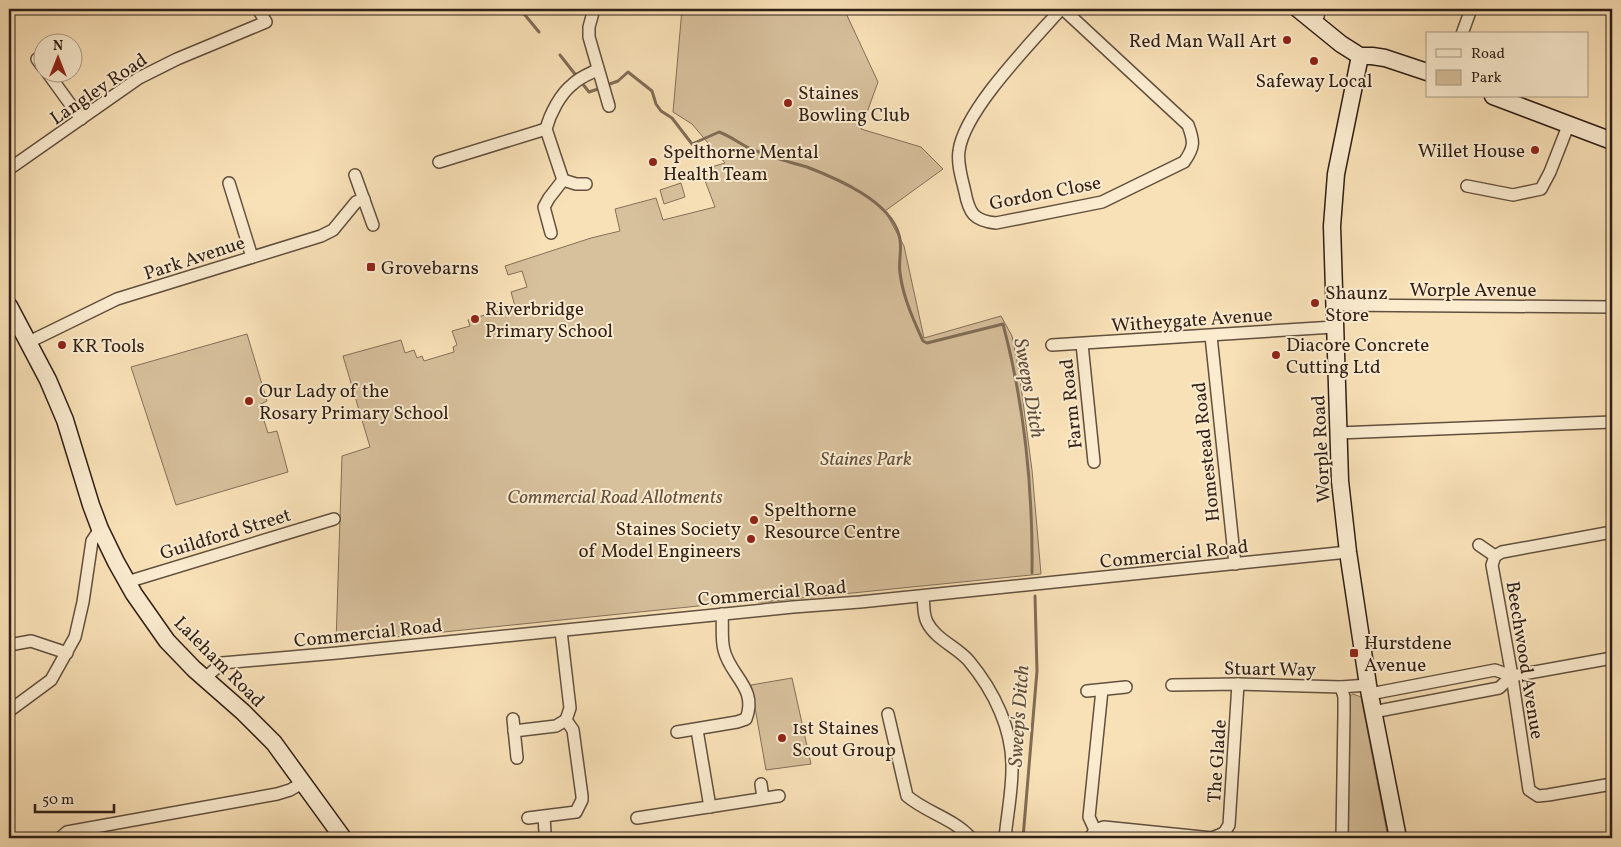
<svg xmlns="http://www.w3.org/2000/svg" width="1621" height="847" viewBox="0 0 1621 847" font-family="Vollkorn,serif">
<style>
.green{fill:#d7c09c;stroke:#847059}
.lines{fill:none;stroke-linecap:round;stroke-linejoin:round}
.stream{stroke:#806c56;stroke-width:3}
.street-casing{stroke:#62503e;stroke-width:14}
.secondary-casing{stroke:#301f16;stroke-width:19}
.street{stroke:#fbecd0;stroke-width:11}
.secondary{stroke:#fbecd0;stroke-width:16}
.poi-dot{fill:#8f2418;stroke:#fbecd0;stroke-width:2}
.labels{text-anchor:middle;stroke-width:4;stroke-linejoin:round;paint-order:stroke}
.poi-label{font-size:19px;fill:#301f16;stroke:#fbecd0;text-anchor:start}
.street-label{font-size:19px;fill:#301f16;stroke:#fbecd0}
.park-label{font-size:19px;font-style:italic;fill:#624f3e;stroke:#fbecd0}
.water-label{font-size:20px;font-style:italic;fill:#5f4c3b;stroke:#fbecd0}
</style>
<rect width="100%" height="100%" fill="#f9e1b7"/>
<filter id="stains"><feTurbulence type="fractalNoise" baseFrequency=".004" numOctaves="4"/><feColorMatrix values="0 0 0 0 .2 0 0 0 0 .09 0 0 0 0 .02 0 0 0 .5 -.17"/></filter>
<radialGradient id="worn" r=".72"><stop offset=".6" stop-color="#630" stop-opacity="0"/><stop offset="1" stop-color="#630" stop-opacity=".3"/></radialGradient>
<!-- green -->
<g class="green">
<polygon points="682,9 844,9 878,82 861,129 921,147 943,169 885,211 904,246 924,338 1001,316 1012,336 1019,371 1032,470 1041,574 763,602 758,602 757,600 336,643 342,456 370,447 343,356 401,340 405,353 414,350 417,358 422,356 424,361 454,352 453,347 457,345 452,331 470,326 468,320 515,306 511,292 527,287 522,271 508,275 505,266 591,238 620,231 615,209 656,198 663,220 715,207 701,170 725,163 692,124 673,112"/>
<polygon points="681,183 685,197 664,204 660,190"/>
<polygon points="247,334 267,401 259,405 268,433 277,431 288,472 176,505 131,367"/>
<polygon points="792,678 811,764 766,770 751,685"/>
<polygon points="1353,694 1361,697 1388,838 1346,838 1348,698"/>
</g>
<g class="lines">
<!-- stream -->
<g class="stream">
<polyline points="520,9 539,32"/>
<polyline points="560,55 589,92 601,88"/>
<path d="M607 85 618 81 628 72 652 91 656 104 661 111 672 118 692 144 719 132C730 136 739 143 749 148 756 151 764 154 771 156 782 161 795 163 807 167 838 179 890 201 899 235 903 247 898 261 900 273 903 297 913 319 923 341L927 343 1003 324C1024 403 1033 491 1032 573"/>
<polyline points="1023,838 1037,671 1035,596"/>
</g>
<defs>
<g id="street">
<polyline points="594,9 589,27 589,37 609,106"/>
<path d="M1061 9C1033 41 964 110 959 151 957 164 962 179 965 192 969 213 974 221 996 223L1102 202 1184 162C1195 147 1194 141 1188 125L1063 9"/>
<polyline points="1316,23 1320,9"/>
<polyline points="1462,34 1471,9"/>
<polyline points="37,59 42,66"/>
<polyline points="47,72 81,119"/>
<polyline points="439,162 546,129"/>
<polyline points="9,169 139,78 177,59 266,22 258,9"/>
<polyline points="355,175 373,225"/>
<path d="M563 180 546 129C550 114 560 94 573 84 580 77 589 74 597 70"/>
<polyline points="229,183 252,257"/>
<polyline points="1467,186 1513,195 1541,189 1550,172 1568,126"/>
<polyline points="551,233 544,207 549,198 563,180 576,184 586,184"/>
<polyline points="1333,305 1612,307"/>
<polyline points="1211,336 1235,564"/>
<polyline points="29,342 117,299 321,236 333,230 356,202 364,199"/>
<polyline points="1082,344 1094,462"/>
<polyline points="1052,345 1334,327"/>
<polyline points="1338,433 1612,422"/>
<polyline points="1479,545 1495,556"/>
<polyline points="1495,556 1492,565 1512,676 1529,790 1538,796 1548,795 1612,784"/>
<polyline points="1495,556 1502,552 1612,532"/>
<polyline points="127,582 334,519"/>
<path d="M923 596C924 604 923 615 927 622 935 639 957 647 969 661 994 691 1013 730 1012 769 1012 792 1007 816 1005 838"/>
<polyline points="9,645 31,641 67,653"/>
<polyline points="204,679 222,663 337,653 793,607 860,602 1348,552"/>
<polyline points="1172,685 1238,684 1341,687 1368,685"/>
<polyline points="1341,687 1344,697 1344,714 1342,838"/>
<polyline points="1087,691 1126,687"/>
<polyline points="1370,694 1495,670 1512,676 1612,658"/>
<polyline points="9,711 51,680 75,637 83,602 92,541 100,529"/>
<polyline points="1373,712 1499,688 1512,676"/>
<path d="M888 714 907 796C927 813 953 818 971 838"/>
<polyline points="513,719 517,758"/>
<polyline points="697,730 710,807"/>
<polyline points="514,731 556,726 566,720"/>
<path d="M677 732 737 722 746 719C758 688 730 676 724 650 721 639 723 626 722 614"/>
<polyline points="761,784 763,798"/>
<polyline points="544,817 545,832"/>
<polyline points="528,818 576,812 582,800 582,796 573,730 566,720 570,708 561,631"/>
<polyline points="637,818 779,796"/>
<polyline points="1095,830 1104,827 1212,838 1224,833"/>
<polyline points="60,838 67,832 277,794 290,790 304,782"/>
<polyline points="1090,838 1095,830 1089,817 1102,690"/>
<polyline points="1225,838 1224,833 1229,825 1238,684"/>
</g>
<g id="secondary">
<polyline points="1298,9 1341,44 1360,56 1372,56 1385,58 1427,72"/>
<polyline points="1360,56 1336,174 1332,226 1340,481 1348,552 1368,685 1398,838"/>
<polyline points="1493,96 1612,141"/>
<polyline points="9,306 48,380 65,420 91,505 100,529 116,562 134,594 167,641 194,669 243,712 274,743 343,838"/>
</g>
</defs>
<!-- street casing -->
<use href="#street" class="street-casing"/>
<!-- secondary casing -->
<use href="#secondary" class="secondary-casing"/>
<!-- street -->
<use href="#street" class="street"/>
<!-- secondary -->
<use href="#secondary" class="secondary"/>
</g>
<!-- markers -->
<g class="poi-dot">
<circle cx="1287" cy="40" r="5"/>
<circle cx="1314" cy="61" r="5"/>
<circle cx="788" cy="103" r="5"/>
<circle cx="1535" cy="150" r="5"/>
<circle cx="653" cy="162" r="5"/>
<rect x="366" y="262" width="10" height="10" rx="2.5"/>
<circle cx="1315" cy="303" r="5"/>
<circle cx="475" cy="319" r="5"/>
<circle cx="62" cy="345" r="5"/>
<circle cx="1276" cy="355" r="5"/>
<circle cx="249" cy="401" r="5"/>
<circle cx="754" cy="520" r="5"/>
<circle cx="751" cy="539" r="5"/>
<rect x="1349" y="648" width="10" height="10" rx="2.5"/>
<circle cx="782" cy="738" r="5"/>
</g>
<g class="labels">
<!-- poi labels -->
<g class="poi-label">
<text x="1277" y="47" text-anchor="end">Red Man Wall Art</text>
<text x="1314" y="87" text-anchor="middle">Safeway Local</text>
<text x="798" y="99">Staines<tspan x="798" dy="22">Bowling Club</tspan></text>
<text x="1525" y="157" text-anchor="end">Willet House</text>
<text x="663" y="158">Spelthorne Mental<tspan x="663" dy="22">Health Team</tspan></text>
<text x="381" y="274">Grovebarns</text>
<text x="1325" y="299">Shaunz<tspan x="1325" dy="22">Store</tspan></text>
<text x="485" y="315">Riverbridge<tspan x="485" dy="22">Primary School</tspan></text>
<text x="1286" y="351">Diacore Concrete<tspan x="1286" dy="22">Cutting Ltd</tspan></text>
<text x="72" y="352">KR Tools</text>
<text x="259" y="397">Our Lady of the<tspan x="259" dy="22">Rosary Primary School</tspan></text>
<text x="764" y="516">Spelthorne<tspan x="764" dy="22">Resource Centre</tspan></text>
<text x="741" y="535" text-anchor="end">Staines Society<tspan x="741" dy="22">of Model Engineers</tspan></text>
<text x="1364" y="649">Hurstdene<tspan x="1364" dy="22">Avenue</tspan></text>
<text x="792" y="734">1st Staines<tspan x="792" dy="22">Scout Group</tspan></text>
</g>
<!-- street labels -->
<g class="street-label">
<text transform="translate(98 88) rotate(-34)" y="7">Langley Road</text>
<text transform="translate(1045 192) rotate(-11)" y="7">Gordon Close</text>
<text transform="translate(194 257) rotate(-18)" y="7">Park Avenue</text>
<text x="1473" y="296">Worple Avenue</text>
<text transform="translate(1192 319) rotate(-4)" y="7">Witheygate Avenue</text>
<text transform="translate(1070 404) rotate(-96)" y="7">Farm Road</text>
<text transform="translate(1320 449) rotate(-93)" y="7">Worple Road</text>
<text transform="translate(1205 452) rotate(-96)" y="7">Homestead Road</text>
<text transform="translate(225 533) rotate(-17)" y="7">Guildford Street</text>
<text transform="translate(1174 553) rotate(-6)" y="7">Commercial Road</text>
<text transform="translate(772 592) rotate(-5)" y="7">Commercial Road</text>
<text transform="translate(368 632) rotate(-6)" y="7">Commercial Road</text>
<text transform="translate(1526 660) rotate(81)" y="7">Beechwood Avenue</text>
<text transform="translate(220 661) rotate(45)" y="7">Laleham Road</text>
<text transform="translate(1270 668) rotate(1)" y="7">Stuart Way</text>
<text transform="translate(1216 761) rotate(-86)" y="7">The Glade</text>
</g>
<!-- park labels -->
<g class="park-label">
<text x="866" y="465">Staines Park</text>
<text x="615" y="503">Commercial Road Allotments</text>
</g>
<!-- water labels -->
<g class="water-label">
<text transform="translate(1030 388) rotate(80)" y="7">Sweeps Ditch</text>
<text transform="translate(1018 716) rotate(-86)" y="7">Sweep's Ditch</text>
</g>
</g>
<!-- margin -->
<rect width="1621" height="847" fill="none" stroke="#f9e1b7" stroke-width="30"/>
<rect x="10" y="10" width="1601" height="827" fill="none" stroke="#301f16" stroke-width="2.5"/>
<rect x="15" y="15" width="1591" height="817" fill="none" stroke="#301f16"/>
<!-- legend -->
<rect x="1426" y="32" width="162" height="65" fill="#fbecd0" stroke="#aa9a86"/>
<rect x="1436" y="49" width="25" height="8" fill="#fbecd0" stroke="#aa9a86"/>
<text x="1471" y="58" font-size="15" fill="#301f16">Road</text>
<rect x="1436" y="70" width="25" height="15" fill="#d7c09c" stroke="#aa9a86"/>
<text x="1471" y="82" font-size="15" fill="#301f16">Park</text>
<!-- north arrow -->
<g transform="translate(58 58)"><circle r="24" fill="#fbecd0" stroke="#aa9a86"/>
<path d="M0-4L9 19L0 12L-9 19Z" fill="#8f2418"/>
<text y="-8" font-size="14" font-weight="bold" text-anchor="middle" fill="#301f16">N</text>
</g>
<!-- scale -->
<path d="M35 804v8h79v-8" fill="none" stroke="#301f16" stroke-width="2.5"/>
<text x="42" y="804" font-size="15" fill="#301f16" stroke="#fbecd0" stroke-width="4" paint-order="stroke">50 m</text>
<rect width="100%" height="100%" filter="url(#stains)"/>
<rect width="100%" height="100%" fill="url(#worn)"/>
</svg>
